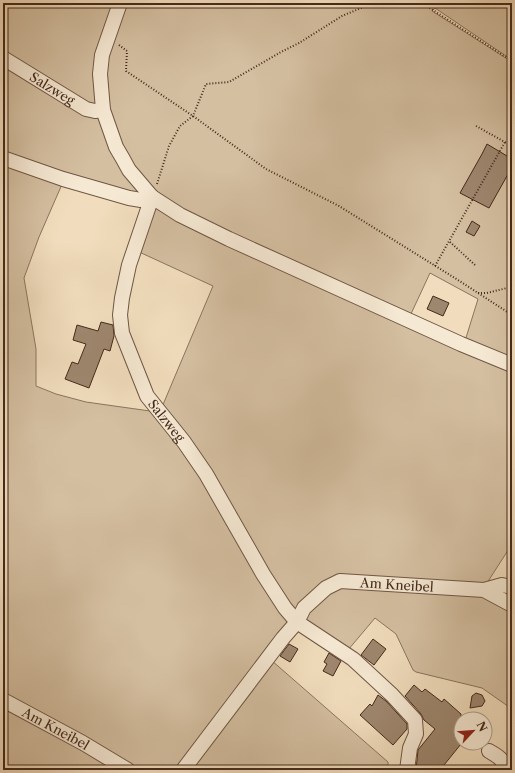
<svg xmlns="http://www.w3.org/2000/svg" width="515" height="773" viewBox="0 0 515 773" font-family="'Libre Caslon Text',serif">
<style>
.green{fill:#d4bfa1;stroke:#8c745e}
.building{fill:#9e876f;stroke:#452a1b}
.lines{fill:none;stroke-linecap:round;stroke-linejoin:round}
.minor-casing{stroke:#705744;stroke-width:16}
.path{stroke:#452a1b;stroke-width:2;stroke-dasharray:1 2;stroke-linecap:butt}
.minor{stroke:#f6e9d4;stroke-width:14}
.labels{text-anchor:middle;stroke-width:3;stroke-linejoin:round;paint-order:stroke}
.street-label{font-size:13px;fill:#452a1b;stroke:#f6e9d4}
</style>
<rect width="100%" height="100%" fill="#f1ddbd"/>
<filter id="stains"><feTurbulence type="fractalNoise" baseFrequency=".005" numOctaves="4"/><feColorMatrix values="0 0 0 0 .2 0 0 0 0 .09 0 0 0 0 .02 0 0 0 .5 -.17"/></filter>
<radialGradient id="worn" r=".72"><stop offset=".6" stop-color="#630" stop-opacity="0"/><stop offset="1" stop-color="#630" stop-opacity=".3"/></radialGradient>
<!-- green -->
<g class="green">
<polygon points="3,3 117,3 120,23 127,3 512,3 512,60 435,8 432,11 512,62 512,361 465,341 478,299 430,273 410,316 151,196 120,146 108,107 87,108 3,57"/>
<polygon points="3,60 104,121 144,195 3,157"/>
<polygon points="3,161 63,182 39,237 24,278 36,349 36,386 56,394 86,402 150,411 162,407 213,286 137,251 155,208 273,265 512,370 512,544 487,583 339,577 181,765 172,770 3,770"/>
<polygon points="343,584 486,595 512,610 512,709 482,688 416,672 413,670 396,634 375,618 348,650 308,622 306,619 313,606"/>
<polygon points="271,660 388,762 388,770 199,770 192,763"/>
</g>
<!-- building -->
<g class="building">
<polygon points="487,144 512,159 512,167 489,208 460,193 482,154"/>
<polygon points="472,221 480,226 474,236 466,232"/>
<polygon points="433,296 449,303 443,316 427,309"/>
<polygon points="101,322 113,325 114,336 110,351 104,349 89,388 65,379 72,362 78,364 86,344 73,340 77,325 98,331"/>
<polygon points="373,639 386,649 374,665 361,655"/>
<polygon points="289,644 298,649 290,662 280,656"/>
<polygon points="329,653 341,661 333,676 323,671 327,664 324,662"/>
<polygon points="414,685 422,692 425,689 442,702 444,699 461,714 461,744 440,770 416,770 418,750 435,729 424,720 421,714 405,696"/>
<polygon points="476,693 482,695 485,701 482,706 470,708 472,696"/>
<polygon points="378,695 386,701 407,724 407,729 393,745 360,715 370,704 372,706"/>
</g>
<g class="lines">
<defs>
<g id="minor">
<polyline points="120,3 102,55 100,74 103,110 116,147 123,159 129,170 152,197 180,215 229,239 461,344 512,365"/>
<path id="s1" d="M3 58 86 109 95 111 103 110"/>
<polyline points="3,158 63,179 129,198 141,200 152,197"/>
<path id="s2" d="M152 197 129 265 122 298 120 315 122 333 147 396 184 442 206 474 263 574 285 608 297 622 353 659 392 695 415 720 416 734 410 748 407 770"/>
<polyline points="484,590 502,585 512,587"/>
<path id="s3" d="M3 700 83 743 128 770"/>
<path d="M489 751C497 756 505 759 504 770"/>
<path id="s4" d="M183 770 283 638 297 622 304 608 326 588 340 581 484 590 512 605"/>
</g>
</defs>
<!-- minor casing -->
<use href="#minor" class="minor-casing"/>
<!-- path -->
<g class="path">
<polyline points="422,3 512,61"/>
<polyline points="119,45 127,51 126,71 193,116 266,169 339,206 458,280 512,315"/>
<polyline points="476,126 512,146"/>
<polyline points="509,144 512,139"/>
<polyline points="157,184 169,146 180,126 193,116 206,84 229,82 281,52 299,43 342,16 373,3"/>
<polyline points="450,242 475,265"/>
<polyline points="435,266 505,142"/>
<polyline points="478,293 487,293 507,288"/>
</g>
<!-- minor -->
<use href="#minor" class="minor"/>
</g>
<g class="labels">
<!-- street labels -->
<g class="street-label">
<text dy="5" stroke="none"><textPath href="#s1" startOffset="58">Salzweg</textPath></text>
<text dy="5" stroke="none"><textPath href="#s2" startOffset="240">Salzweg</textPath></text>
<text dy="5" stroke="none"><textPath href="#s4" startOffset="305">Am Kneibel</textPath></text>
<text dy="5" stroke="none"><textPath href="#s3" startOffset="60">Am Kneibel</textPath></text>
</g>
</g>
<!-- margin -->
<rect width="515" height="773" fill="none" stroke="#f1ddbd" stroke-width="16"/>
<rect x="4" y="4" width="507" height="765" fill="none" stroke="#452a1b" stroke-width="2"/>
<rect x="8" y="8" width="499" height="757" fill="none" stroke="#452a1b"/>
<!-- north arrow -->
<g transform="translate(473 731) rotate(64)"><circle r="19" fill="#f6e9d4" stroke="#af9d8a"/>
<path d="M0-3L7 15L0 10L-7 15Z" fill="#8f2418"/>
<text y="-6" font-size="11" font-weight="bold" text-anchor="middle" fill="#452a1b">N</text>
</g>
<rect width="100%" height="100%" filter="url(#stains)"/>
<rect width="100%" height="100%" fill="url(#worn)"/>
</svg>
